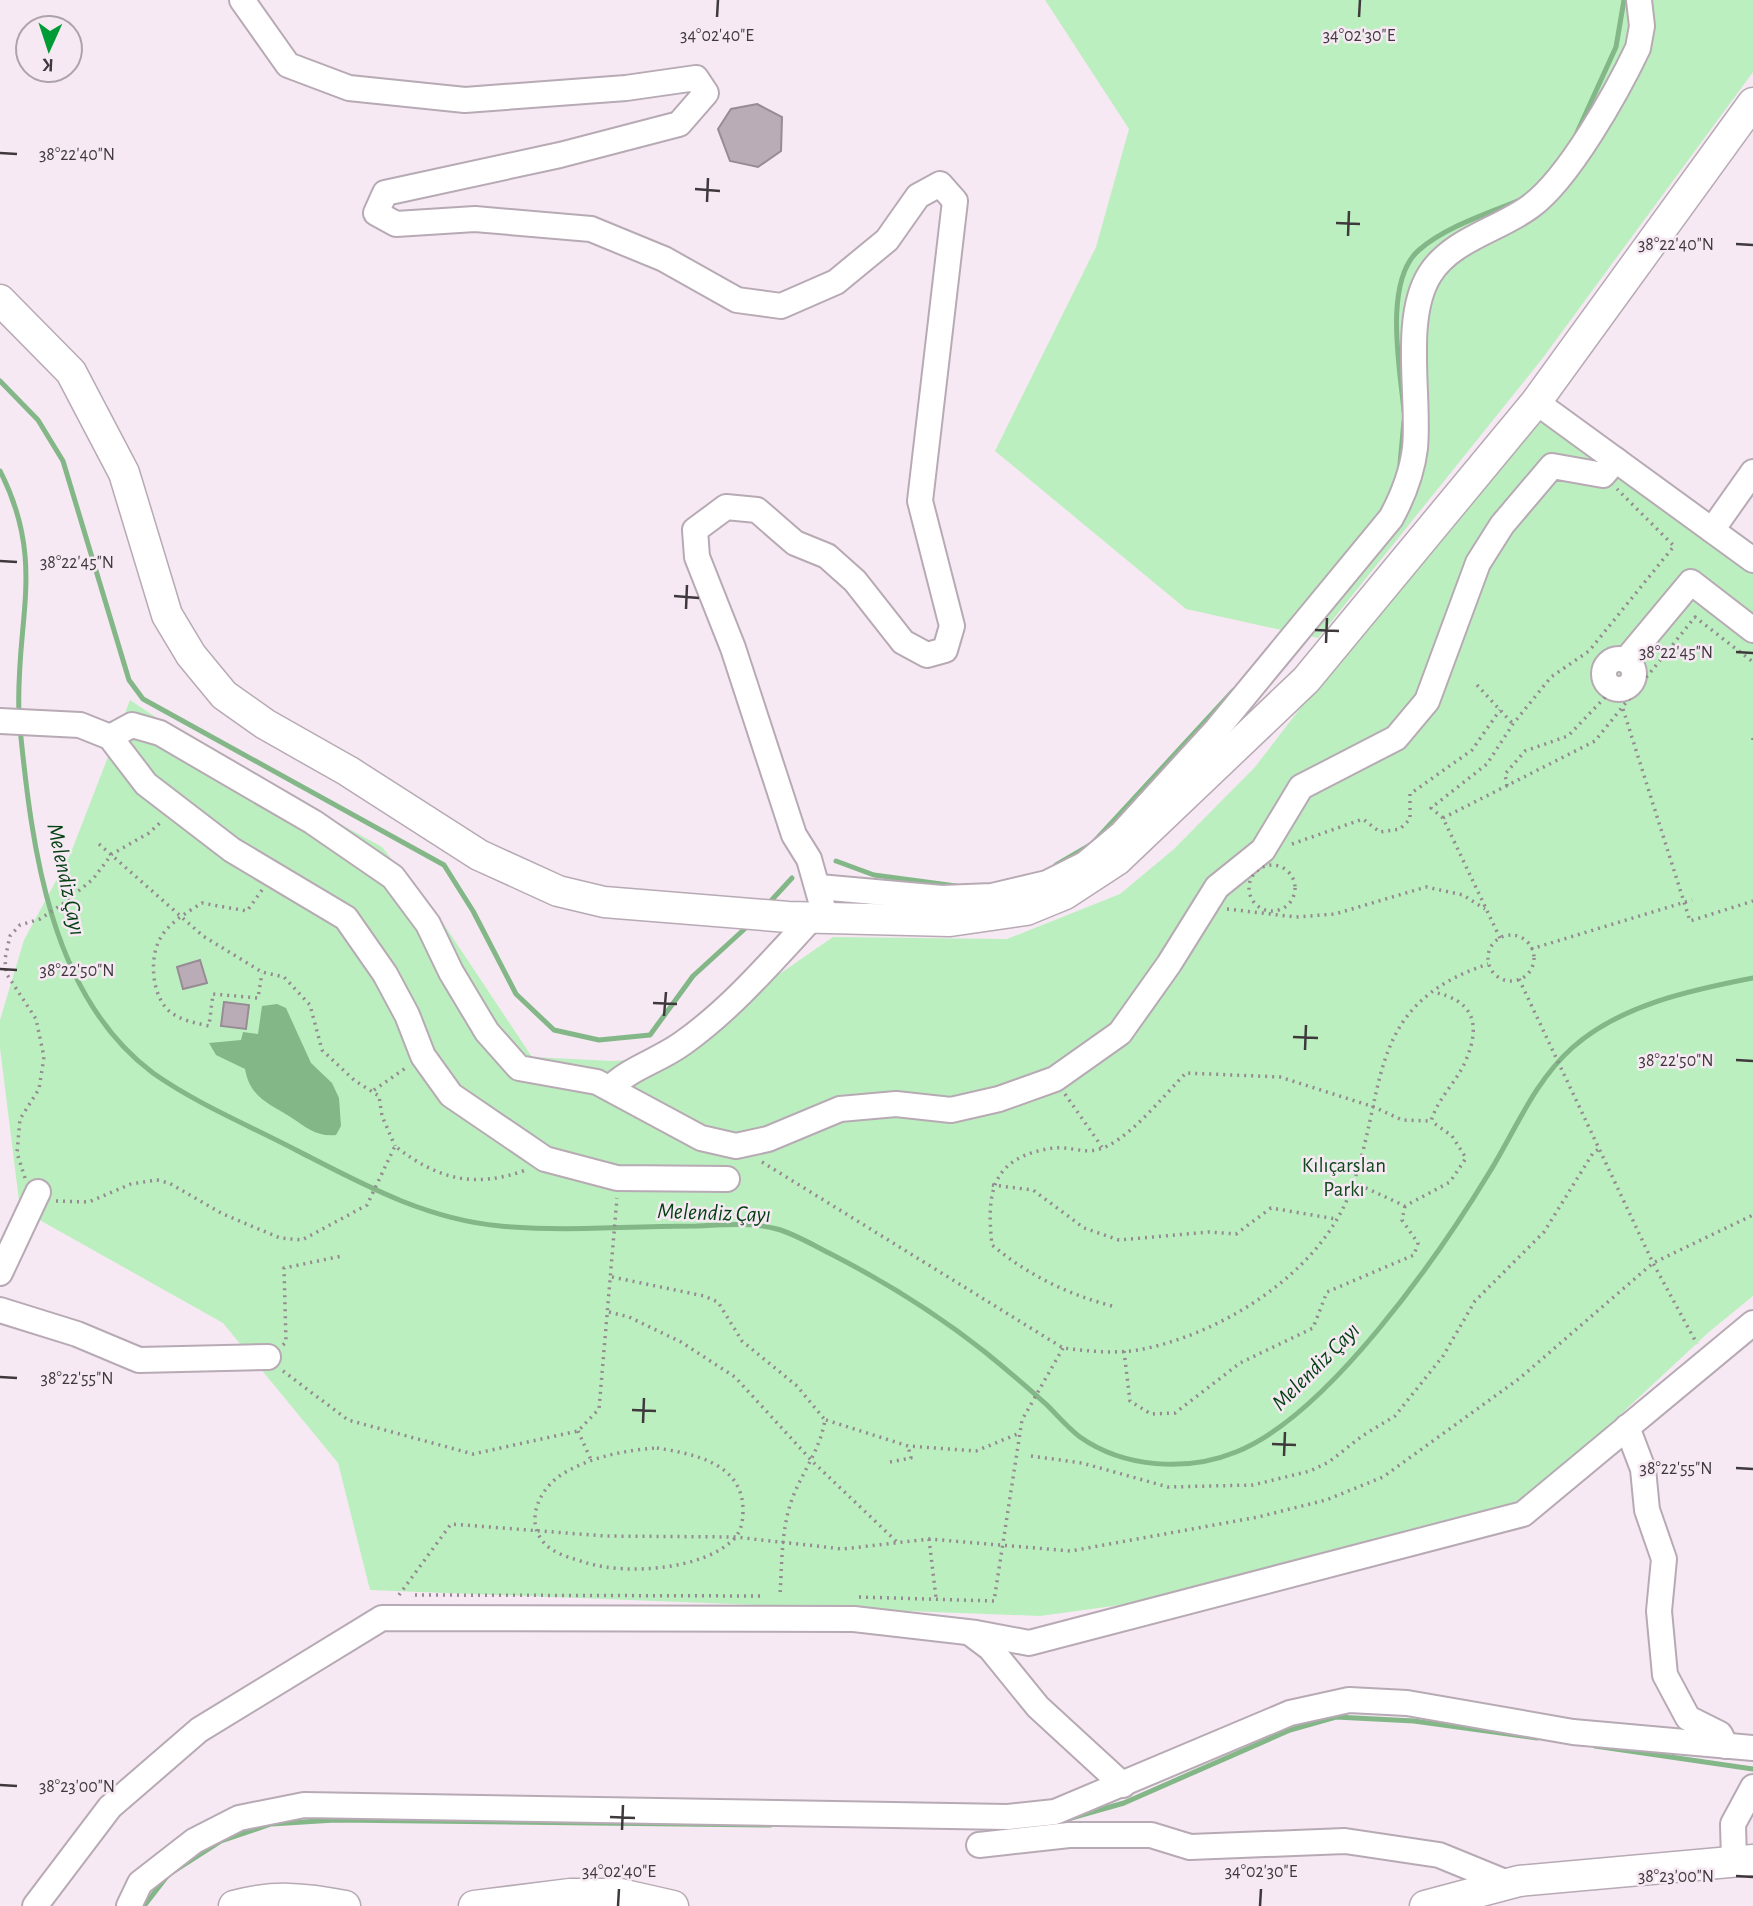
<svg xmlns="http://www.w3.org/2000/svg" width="1753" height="1906" viewBox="0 0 1753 1906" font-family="'Alegreya Sans',sans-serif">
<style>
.green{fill:#bcefbf}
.water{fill:#83b787}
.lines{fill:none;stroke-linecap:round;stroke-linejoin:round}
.stream{stroke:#83b787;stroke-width:5}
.building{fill:#b9acb6;stroke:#978b94;stroke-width:2}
.minor-casing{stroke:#b7aab4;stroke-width:28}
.major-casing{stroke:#b7aab4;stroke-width:33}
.path{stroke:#948a91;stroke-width:3.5;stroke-dasharray:2 5;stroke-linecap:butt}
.minor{stroke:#fff;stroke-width:24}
.major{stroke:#fff;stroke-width:30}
.ticks{fill:none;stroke:#3f393d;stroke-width:2.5}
.labels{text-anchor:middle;stroke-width:5;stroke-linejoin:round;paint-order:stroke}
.park-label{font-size:21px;fill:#124b1d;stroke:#f6e9f3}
.water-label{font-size:23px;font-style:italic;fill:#023f11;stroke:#f6e9f3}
.ticks-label{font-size:18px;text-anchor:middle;fill:#3f393d;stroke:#f6e9f3;stroke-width:5;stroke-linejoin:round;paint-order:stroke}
</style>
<rect width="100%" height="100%" fill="#f6e9f3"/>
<!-- green -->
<g class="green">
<polygon points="1045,0 1753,0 1753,72 1542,359 1318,638 1186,609 995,451 1096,247 1129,129"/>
<polygon points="1532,407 1753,574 1753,1296 1709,1332 1561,1470 1508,1507 1164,1599 1040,1616 370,1590 338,1463 223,1323 20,1209 0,1048 0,1020 24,940 70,855 130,700 202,748 382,847 445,926 532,1057 613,1061 658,1058 833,937 1007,939 1120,894 1174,849 1255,767"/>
</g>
<!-- water -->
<path class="water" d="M277 1004 286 1008 311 1063 332 1083 339 1098 341 1126 336 1135C317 1137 307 1128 292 1118 270 1104 250 1098 245 1069L216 1055 209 1043 241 1040 243 1032 258 1034 262 1006Z"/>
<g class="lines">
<!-- stream -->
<g class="stream">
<polyline points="1575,137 1616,47 1624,0"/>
<polyline points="0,381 38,420 63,461 129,680 143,699 444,865 473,911 516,994 554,1030 599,1040 650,1035 693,976 750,924"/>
<path d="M1404 411C1400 369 1383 281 1419 250 1447 226 1487 214 1520 200"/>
<polyline points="1400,464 1404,421"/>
<path d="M0 471C47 563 15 621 19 714"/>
<path d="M20 728C32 848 50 996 153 1073 197 1104 248 1125 296 1150 362 1184 425 1219 500 1226 565 1232 631 1226 696 1226 721 1225 754 1222 777 1229 795 1234 813 1245 829 1253 884 1281 937 1314 985 1352 1006 1369 1027 1387 1047 1405 1058 1416 1068 1428 1080 1437 1124 1468 1187 1472 1236 1452 1327 1416 1438 1257 1489 1173 1515 1131 1534 1082 1572 1048 1620 1005 1691 990 1753 978"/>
<polyline points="836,861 874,875 956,886"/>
<polyline points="1056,865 1092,844 1233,691"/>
<polyline points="768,904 792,878"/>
<polyline points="1595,1746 1753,1769"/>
<polyline points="1064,1820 1124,1803 1290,1730 1336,1717 1414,1721 1537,1738"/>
<polyline points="144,1906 168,1875 221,1841 271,1824 335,1820 771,1825"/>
</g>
</g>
<!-- building -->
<g class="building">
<polygon points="757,104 782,117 781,151 758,167 730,161 718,129 731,109"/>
<polygon points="200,960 207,983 183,989 177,967"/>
<polygon points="224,1002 249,1005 246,1029 221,1026"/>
</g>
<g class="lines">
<defs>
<g id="minor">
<polyline points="242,0 288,65 349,88 465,100 626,88 696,78 706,93 679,124 560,155 385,193 376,213 396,224 475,219 591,229 664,259 737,300 781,306 836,282 887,240 918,196 940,184 955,201 920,501 952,626 945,650 927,655 903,642 855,581 827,556 795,543 757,510 726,507 695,530 697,557 733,648 794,835 809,859 826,919"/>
<polyline points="1536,402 1753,560"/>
<polyline points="1712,530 1753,472"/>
<circle cx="1619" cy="674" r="15"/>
<polyline points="1626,660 1691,582 1753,630"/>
<polyline points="0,721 80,725 110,737 146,784 232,850 346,918 385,974 407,1015 423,1056 451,1095 545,1159 617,1178 727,1179"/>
<polyline points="110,737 132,725 160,733 313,822 393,877 428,924 451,972 487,1032 519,1068 597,1082 701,1138 736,1146 768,1139 840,1109 896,1104 951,1110 999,1099 1055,1079 1120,1033 1169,964 1217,887 1263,850 1301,787 1396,738 1427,701 1478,563 1502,525 1552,466 1603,475 1616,460"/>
<path d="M819 887 942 898 992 896 1047 883 1085 864 1121 834 1217 729 1391 518C1403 496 1412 473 1415 448 1420 397 1402 318 1430 274 1452 239 1499 230 1531 206 1569 178 1617 92 1638 48L1642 26 1639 0"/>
<path d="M610 1088C630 1068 660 1060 683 1043 731 1009 771 962 811 919"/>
<polyline points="0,1273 38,1192"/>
<polyline points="0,1310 77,1334 139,1360 268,1357"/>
<polyline points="1627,1427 1643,1469 1647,1510 1664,1559 1659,1611 1665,1675 1688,1718 1720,1734 1726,1746"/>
<polyline points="970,1633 990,1648 1038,1707 1123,1785"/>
<polyline points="979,1845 1069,1835 1151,1835 1190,1847 1345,1841 1439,1855 1510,1884"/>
<polyline points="1734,1861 1733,1824 1753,1787"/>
<polyline points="35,1906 110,1807 199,1730 382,1618 854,1619 976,1633 1029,1643 1523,1514 1753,1323"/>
<polyline points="129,1906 140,1883 194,1841 239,1818 304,1805 1008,1817 1055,1812 1290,1713 1349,1700 1407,1703 1573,1732 1753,1748"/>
</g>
<g id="major">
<polyline points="0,300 71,372 124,473 167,615 191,655 224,695 265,724 348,771 479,855 558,891 604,902 788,917 950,921 1026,910 1065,894 1117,860 1306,680 1536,402 1753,103"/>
<path d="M234 1906C273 1895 305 1898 345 1906"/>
<polyline points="474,1906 570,1894 620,1894 673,1906"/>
<polyline points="1425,1906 1519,1881 1753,1860"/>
</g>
</defs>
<!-- minor casing -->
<use href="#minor" class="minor-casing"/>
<!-- major casing -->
<use href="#major" class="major-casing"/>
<!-- path -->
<g class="path">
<polyline points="1477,685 1513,724"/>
<polyline points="1623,709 1690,921 1753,901"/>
<polyline points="1753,738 1753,744"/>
<polyline points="1507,786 1505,774 1525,751 1568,736 1614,688"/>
<polyline points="1443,818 1595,741 1695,617 1753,662"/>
<polyline points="99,844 203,936 262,972 284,977 310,1005 322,1050 354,1080 379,1096 382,1116 395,1146"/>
<polyline points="1292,844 1363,819 1380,832 1400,829 1410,819 1410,794 1472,750 1500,710"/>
<circle cx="1272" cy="888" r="23"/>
<path d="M262 890 247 911 202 903C186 913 166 924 158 943 149 964 153 1001 173 1014 184 1021 196 1023 209 1026L213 994 258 998 262 973"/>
<polyline points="1227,909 1296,917 1335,914 1426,887 1463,895 1485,909"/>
<circle cx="1511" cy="958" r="23"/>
<polyline points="1500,938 1443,818 1431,808 1487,764 1513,724 1551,677 1589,651 1674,546 1617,489"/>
<polyline points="1531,949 1692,900"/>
<polyline points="1519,979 1653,1263 1697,1344"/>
<polyline points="374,1090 407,1067"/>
<polyline points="1065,1094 1102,1147"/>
<path d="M762 1162 1063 1348C1088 1351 1113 1354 1138 1350 1220 1335 1317 1275 1349 1195 1389 1093 1361 1006 1488 964"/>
<polyline points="25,1178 17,1153 20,1119 39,1089 44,1057 36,1019 6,973 5,959 10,936 20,925 40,919 64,903 93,879 112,854 149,833 162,821"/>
<polyline points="1353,1182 1405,1206 1450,1182 1466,1158 1452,1136 1431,1121"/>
<polyline points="992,1185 1033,1190 1084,1228 1119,1240 1209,1232 1236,1234 1271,1208 1336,1219"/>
<path d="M56 1201 89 1202 131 1184 157 1180 169 1183 223 1214 280 1238 302 1240 367 1205 395 1146C437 1179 474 1189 526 1170"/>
<path d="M612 1277 704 1296 718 1302 742 1341 797 1386 825 1420C820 1449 805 1468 794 1494 781 1525 782 1563 780 1596"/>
<path d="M1112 1306C1067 1294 1028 1275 992 1245 986 1191 992 1157 1053 1148 1067 1146 1083 1153 1096 1150 1126 1144 1164 1095 1186 1073L1280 1077 1374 1107 1402 1120 1431 1121C1439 1096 1457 1082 1466 1060 1482 1022 1472 1000 1433 992"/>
<polyline points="609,1312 629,1317 681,1342 735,1377 812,1461 897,1542"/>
<polyline points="283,1345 286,1342 284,1268 342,1256"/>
<polyline points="1124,1351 1130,1401 1151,1414 1175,1413 1240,1363 1313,1328 1327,1292 1414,1255 1418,1243 1402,1220 1405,1206"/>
<polyline points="283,1371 348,1420 473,1454 578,1431 599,1409 617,1198"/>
<polyline points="826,1420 908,1446 976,1451 1020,1433"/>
<polyline points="578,1431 592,1462"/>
<path d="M657 1448C694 1454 742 1463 743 1509 743 1520 742 1530 734 1539 703 1570 627 1575 587 1563 572 1558 551 1554 541 1539 526 1517 541 1488 561 1475 589 1457 626 1450 657 1448Z"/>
<polyline points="1031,1456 1082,1463 1168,1487 1253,1485 1310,1471 1329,1462 1362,1436 1395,1416 1443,1356 1475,1301 1544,1232 1593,1153 1599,1149"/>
<polyline points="890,1462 911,1458 908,1446"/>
<polyline points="929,1539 936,1598"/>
<polyline points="399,1595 451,1524 605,1536 735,1537 843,1549 929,1539 1071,1551 1258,1517 1326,1500 1383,1477 1520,1378 1653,1263 1753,1215"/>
<polyline points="415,1595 764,1596"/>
<polyline points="859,1597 994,1601 1022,1420 1063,1348"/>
</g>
<!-- minor -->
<use href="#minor" class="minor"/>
<!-- major -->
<use href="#major" class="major"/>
</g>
<!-- ticks -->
<path class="ticks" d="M717 17 718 0M1359 17 1360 0M0 153 17 154M695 189 720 191M707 202 708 178M1336 223 1360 224M1348 236 1349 211M1736 244 1753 245M0 561 17 562M674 596 699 598M686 609 687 585M1315 630 1339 631M1326 643 1327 618M1736 652 1753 653M0 969 17 970M653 1003 677 1004M664 1016 666 992M1293 1037 1318 1038M1305 1050 1306 1025M1736 1060 1753 1061M0 1377 17 1378M632 1410 656 1411M643 1423 644 1398M1272 1444 1296 1445M1284 1456 1285 1432M1736 1468 1753 1469M0 1785 17 1786M610 1817 635 1818M622 1830 623 1805M1736 1876 1753 1877M618 1906 619 1889M1260 1906 1261 1889"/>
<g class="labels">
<!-- park labels -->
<g class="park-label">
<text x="1344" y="1172">Kılıçarslan<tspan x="1344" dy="24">Parkı</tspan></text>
</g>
<!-- water labels -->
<g class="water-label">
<text transform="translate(67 879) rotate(78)" y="8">Melendiz Çayı</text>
<text transform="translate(714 1212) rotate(2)" y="8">Melendiz Çayı</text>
<text transform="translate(1315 1366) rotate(-45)" y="8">Melendiz Çayı</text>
</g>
</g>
<g class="ticks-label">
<text x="717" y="41">34°02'40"E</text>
<text x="1359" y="41">34°02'30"E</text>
<text x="77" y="160">38°22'40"N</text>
<text x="1676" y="250">38°22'40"N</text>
<text x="77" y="568">38°22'45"N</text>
<text x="1676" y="658">38°22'45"N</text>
<text x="77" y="976">38°22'50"N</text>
<text x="1676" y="1066">38°22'50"N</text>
<text x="77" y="1384">38°22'55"N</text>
<text x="1676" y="1474">38°22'55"N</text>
<text x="77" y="1792">38°23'00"N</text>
<text x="619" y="1877">34°02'40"E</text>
<text x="1261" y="1877">34°02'30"E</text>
<text x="1676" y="1882">38°23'00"N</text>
</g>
<!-- north arrow -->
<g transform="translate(49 49) rotate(183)"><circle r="33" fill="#f6e9f3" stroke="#ada3aa" stroke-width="2"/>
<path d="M0-5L12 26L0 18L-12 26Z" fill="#019b35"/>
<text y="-10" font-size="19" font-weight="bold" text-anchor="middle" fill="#3f393d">K</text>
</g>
</svg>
